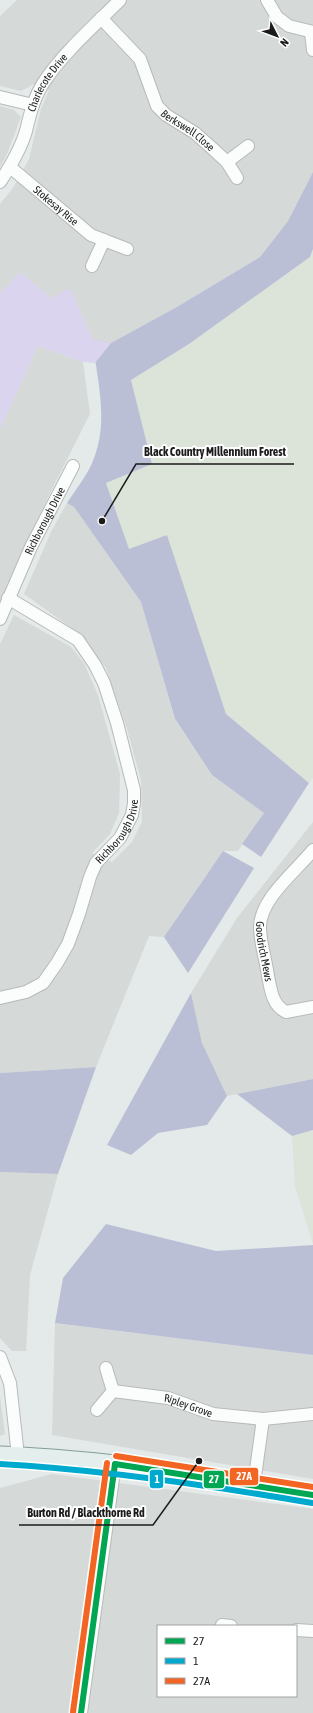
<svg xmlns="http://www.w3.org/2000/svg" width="313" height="1713" viewBox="0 0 313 1713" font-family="'Asap Condensed',sans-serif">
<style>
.residential{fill:#d5d9d8;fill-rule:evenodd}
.industrial{fill:#dce3d9}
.forest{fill:#bbbfd6}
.park{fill:#dbd4ee}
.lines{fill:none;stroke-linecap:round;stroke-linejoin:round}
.street-casing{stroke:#b7bab9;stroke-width:14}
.primary-casing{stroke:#839d9b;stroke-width:21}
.street{stroke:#fbfcfc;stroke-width:12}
.primary{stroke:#e4eeed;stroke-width:19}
.bus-1-casing{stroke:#fff;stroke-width:9}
.bus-2-casing{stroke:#fff;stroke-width:9}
.bus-3-casing{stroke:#fff;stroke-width:9}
.bus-1{stroke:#00a651;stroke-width:6}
.bus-2{stroke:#00a9ce;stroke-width:6}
.bus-3{stroke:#f26522;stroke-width:6}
.labels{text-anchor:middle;stroke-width:4;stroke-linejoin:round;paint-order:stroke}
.street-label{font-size:11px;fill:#1b1b1b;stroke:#fff}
.leader{fill:none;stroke:#1b1b1b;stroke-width:1.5}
.callout-dot{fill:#1b1b1b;stroke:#fff;stroke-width:1.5}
.callout-label{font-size:12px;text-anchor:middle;font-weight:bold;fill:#1b1b1b;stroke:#fff;stroke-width:4;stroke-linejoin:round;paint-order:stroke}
.line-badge{stroke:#fff;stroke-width:1.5}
.badge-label{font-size:11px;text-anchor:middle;font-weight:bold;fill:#fff}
</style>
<rect width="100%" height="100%" fill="#e4eae9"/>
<!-- residential -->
<g class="residential">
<polygon points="17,0 313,0 313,172 288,221 260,257 175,308 111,343 92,339 72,292 51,298 20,272 0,294 0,204 13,188 29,159 41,109 49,90 34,84 21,91 0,86 0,16"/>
<polygon points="0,106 14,110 21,117 7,154 0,167"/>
<polygon points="38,346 83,362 90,414 50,493 0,603 0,429"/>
<polygon points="67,503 74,507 141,602 175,720 212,775 264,813 238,851 223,851 164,937 149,936 96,1067 0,1073 0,644 14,615 71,647 84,663 98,695 120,774 119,813 110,834 92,853 112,862 132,842 142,822 141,780 127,729 106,668 81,635 24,594 51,532"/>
<polygon points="313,822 313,1079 227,1096 202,1043 191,993 237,918"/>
<polygon points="0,1172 58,1174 30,1275 26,1351 12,1351 0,1338"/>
<polygon points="55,1323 313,1355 313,1479 52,1435"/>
<polygon points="0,1396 5,1434 0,1436"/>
<path d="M52 1474 313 1509V1713H0V1488ZM158 1626H296V1696H158Z"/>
</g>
<!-- industrial -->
<g class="industrial">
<polygon points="313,249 313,778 309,783 226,714 167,536 129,549 106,483 152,464 131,380 189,344 310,257"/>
<polygon points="313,1130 313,1244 295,1186 292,1136"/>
</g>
<!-- forest -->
<g class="forest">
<path d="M313 172V249L310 257 189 344 131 380 152 464 106 483 129 549 167 535 226 714 309 783 261 857 242 844 264 813 212 775 175 719 141 602 74 507 67 503C76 489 89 473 94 458 109 420 97 378 92 339L111 343 175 308 260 257 288 221Z"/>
<polygon points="223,851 254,868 188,973 164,937"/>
<polygon points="191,993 202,1043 227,1096 207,1125 158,1133 131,1155 107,1145"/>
<polygon points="96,1067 58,1174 0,1172 0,1073"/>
<polygon points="313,1079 313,1130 292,1136 237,1094"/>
<polygon points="106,1224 216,1251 313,1245 313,1355 55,1323 63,1278"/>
</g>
<!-- park -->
<polygon class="park" points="20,272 51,298 67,289 72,292 92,339 111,343 95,363 83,362 38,346 0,429 0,294"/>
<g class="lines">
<defs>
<g id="street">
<polyline points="267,0 277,17 289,26 313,32"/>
<path id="s1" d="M101 18 140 59 157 106 166 115 195 133 213 149 227 162 237 178"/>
<polyline points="311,32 313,50"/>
<polyline points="0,97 33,105"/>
<polyline points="227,162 248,146"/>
<path id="s2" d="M10 167 91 235 127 249"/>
<path id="s3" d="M0 182C10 167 21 148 26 131 30 114 34 97 44 82 62 54 96 24 120 0"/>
<polyline points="92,266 104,240"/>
<path id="s4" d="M0 619 31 547 73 466"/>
<path id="s5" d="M313 850C296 871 260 899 260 927 260 943 266 960 268 976 271 990 272 1005 286 1012L313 1007"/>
<path id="s6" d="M0 998 26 992 43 983 57 963 68 944 79 914 90 877 96 863 120 838 132 815 134 803V790L117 723 104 683 95 665 78 640 8 598"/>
<polyline points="0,1357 10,1383 18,1456"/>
<path id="s7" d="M113 1391 168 1398 213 1414 263 1419 313 1414"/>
<polyline points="97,1410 113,1391 106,1368"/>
<polyline points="254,1484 263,1419"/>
<polyline points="222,1625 231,1626"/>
<polyline points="296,1630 313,1631"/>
<polyline points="81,1713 115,1464"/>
</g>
<path id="primary" d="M0 1456C105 1460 209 1477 313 1495"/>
</defs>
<!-- street casing -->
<use href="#street" class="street-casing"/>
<!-- primary casing -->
<use href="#primary" class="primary-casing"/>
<!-- street -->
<use href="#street" class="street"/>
<!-- primary -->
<use href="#primary" class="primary"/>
<defs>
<g id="bus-1">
<polyline points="115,1464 313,1495"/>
<polyline points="81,1713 115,1464"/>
</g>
<path id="bus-2" d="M0 1464C105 1470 208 1485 312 1503"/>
<g id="bus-3">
<polyline points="116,1456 313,1487"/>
<polyline points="73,1712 107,1463"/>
</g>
</defs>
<!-- bus-1 casing -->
<use href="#bus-1" class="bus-1-casing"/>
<!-- bus-2 casing -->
<use href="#bus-2" class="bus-2-casing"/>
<!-- bus-3 casing -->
<use href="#bus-3" class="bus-3-casing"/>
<!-- bus-1 -->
<use href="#bus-1" class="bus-1"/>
<!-- bus-2 -->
<use href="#bus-2" class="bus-2"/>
<!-- bus-3 -->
<use href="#bus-3" class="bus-3"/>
</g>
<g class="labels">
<!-- street labels -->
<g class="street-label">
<text dy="4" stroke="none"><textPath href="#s3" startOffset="111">Charlecote Drive</textPath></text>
<text dy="4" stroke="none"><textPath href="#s1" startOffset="146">Berkswell Close</textPath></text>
<text dy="4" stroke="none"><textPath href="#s2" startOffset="60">Stokesay Rise</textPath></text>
<text dy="4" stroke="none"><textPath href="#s4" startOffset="108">Richborough Drive</textPath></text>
<text dy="4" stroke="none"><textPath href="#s6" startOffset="217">Richborough Drive</textPath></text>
<text dy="4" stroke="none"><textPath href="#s5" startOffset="120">Goodrich Mews</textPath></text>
<text dy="4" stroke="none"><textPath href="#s7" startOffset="77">Ripley Grove</textPath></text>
</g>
</g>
<!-- callouts -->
<path class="leader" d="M102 521L136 464H294M199 1461L153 1525H19"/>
<g class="callout-dot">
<circle cx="102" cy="521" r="4"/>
<circle cx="199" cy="1461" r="4"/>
</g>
<g class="callout-label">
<text x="215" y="456">Black Country Millennium Forest</text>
<text x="86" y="1517">Burton Rd / Blackthorne Rd</text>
</g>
<g class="line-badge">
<rect x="229" y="1467" width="30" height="19" rx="4" fill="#f26522"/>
<rect x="149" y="1469" width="15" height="20" rx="4" fill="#00a9ce"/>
<rect x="203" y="1470" width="22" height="19" rx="4" fill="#00a651"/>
</g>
<g class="badge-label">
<text x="244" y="1480">27A</text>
<text x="157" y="1483">1</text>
<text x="214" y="1483">27</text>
</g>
<!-- legend -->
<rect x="157" y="1625" width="140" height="72" fill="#ffffff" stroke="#a4a4a4"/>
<rect x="165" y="1638" width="20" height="6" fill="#00a651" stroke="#a4a4a4"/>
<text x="193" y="1645" font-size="12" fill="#1b1b1b">27</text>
<rect x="165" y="1658" width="20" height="6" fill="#00a9ce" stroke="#a4a4a4"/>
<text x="193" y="1665" font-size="12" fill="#1b1b1b">1</text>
<rect x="165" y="1678" width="20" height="6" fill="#f26522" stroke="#a4a4a4"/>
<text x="193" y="1685" font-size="12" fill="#1b1b1b">27A</text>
<!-- north arrow -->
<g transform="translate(277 36) rotate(132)" stroke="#ffffff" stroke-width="3" paint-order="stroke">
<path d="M0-3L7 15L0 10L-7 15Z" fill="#1b1b1b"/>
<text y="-6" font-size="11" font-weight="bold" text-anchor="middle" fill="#1b1b1b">N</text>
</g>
</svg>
